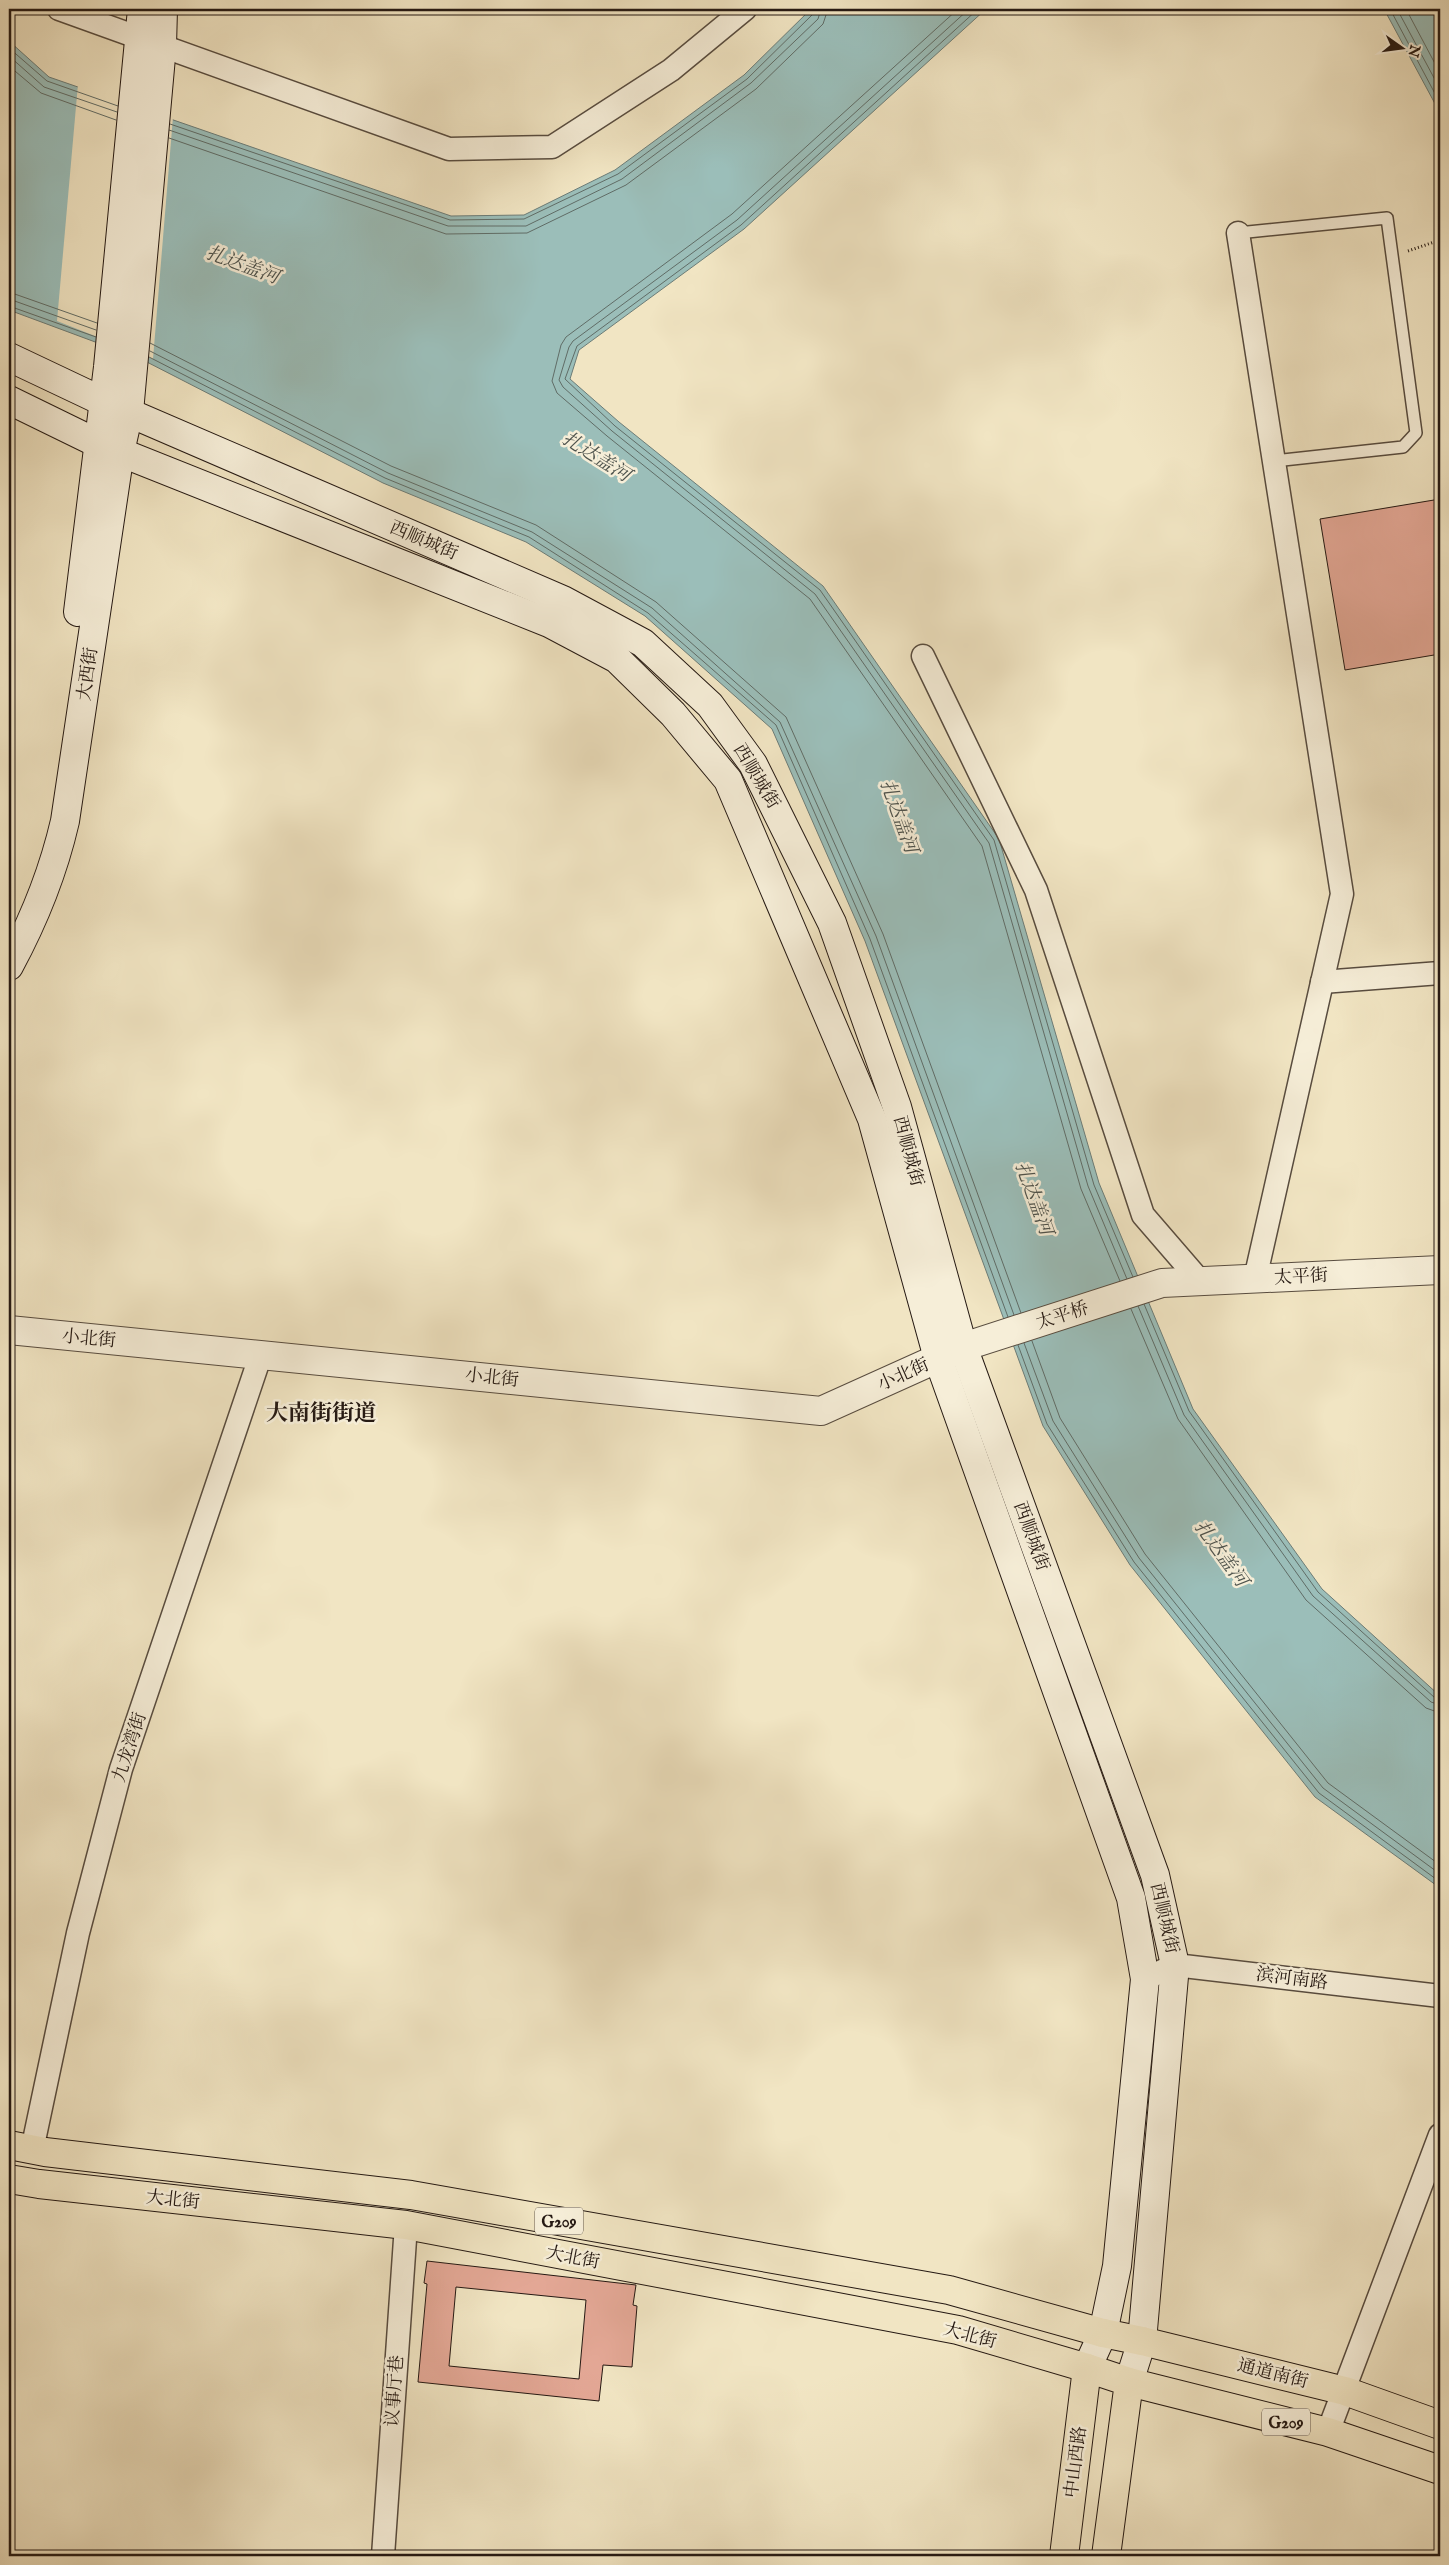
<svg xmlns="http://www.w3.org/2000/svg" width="1449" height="2565" viewBox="0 0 1449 2565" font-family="'IM FELL English','Noto Serif SC',serif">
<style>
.water{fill:#9bbeb9;stroke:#6c7c77}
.pier{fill:#f1e5c3}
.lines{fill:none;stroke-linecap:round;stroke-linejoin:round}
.shore{stroke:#606c66;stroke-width:1}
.building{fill:#e3a795;stroke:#251913;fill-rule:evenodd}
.service-casing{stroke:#584c3f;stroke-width:14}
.minor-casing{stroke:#584c3f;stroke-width:25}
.tertiary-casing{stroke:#584c3f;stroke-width:30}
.secondary-casing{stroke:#251913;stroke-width:30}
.primary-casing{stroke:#251913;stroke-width:30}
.trunk-casing{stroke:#251913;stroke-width:30}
.path{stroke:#251913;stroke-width:3;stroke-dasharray:1 2.5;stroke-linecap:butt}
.service{stroke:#f6eed8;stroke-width:11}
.minor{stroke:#f6eed8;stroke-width:22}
.tertiary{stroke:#f6eed8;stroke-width:28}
.secondary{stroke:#f6eed8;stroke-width:28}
.primary{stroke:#f1e5c3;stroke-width:28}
.trunk{stroke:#f1e5c3;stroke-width:28}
.labels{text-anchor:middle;stroke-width:5;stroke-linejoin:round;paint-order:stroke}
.shield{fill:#f6eed8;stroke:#64594e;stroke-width:1}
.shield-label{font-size:16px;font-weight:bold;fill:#251913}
.street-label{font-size:18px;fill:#251913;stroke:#f6eed8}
.water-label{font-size:19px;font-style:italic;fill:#4e534d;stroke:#f6eed8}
.district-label{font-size:22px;font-weight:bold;fill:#251913;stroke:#f6eed8}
</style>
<rect width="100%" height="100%" fill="#f1e5c3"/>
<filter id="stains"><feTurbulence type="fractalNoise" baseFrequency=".004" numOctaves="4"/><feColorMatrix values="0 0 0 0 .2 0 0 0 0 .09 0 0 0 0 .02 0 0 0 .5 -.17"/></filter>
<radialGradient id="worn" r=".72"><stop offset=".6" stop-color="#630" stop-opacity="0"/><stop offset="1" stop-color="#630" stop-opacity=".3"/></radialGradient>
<!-- water -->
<g class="water">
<polygon points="811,9 986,9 744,229 579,350 570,379 619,422 823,586 999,839 1099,1183 1193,1409 1322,1589 1440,1696 1440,1888 1315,1797 1130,1565 1043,1426 865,941 772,729 645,616 526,542 383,483 141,359 9,310 9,41 49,77 451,216 524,215 615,170 744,75"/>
<polygon points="1384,9 1440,9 1440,113"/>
</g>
<!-- pier -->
<polygon class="pier" points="78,84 173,117 153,359 57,321"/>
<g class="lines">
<!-- shore -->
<g class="shore">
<polyline points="958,9 732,214 566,337 561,345 552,381 557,393 607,436 810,599 982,846 1081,1189 1120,1281"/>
<polyline points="969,9 737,220 573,341 569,347 559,380 563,387 612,431 815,594 989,843 1088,1186 1127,1279"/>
<polyline points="978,9 741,225 577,346 565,379 615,426 820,590 994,840 1094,1185 1133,1277"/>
<polyline points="1390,9 1440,103"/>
<polyline points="1397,9 1440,89"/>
<polyline points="1406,9 1440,73"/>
<polyline points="9,48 47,81 118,106"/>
<polyline points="9,56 44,87 117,112"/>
<polyline points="9,66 41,93 116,120"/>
<polyline points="170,124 450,220 524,219 618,174 747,79 813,14 814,9"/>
<polyline points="169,130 448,226 526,226 622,179 751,83 818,19 821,9"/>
<polyline points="169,138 446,234 527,233 626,185 756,89 823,24 828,9"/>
<polyline points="9,292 97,323"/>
<polyline points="9,299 96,330"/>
<polyline points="9,306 96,337"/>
<polyline points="150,343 391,466 536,525 656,602 786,717 883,934 1021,1313"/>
<polyline points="150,351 388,473 532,532 652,608 780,722 876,936 1014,1315"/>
<polyline points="149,357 385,478 529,537 648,613 776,725 870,939 1008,1317"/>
<polyline points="1144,1304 1189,1411 1318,1592 1435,1698 1440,1699"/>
<polyline points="1138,1306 1184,1415 1313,1596 1431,1702 1440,1705"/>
<polyline points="1131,1309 1178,1419 1306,1600 1426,1708 1440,1713"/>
<polyline points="1032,1341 1060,1418 1145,1554 1328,1783 1440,1865"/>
<polyline points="1024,1343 1053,1421 1139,1558 1323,1788 1440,1874"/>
<polyline points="1018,1345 1047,1424 1134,1562 1319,1793 1440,1882"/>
</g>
</g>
<!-- building -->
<g class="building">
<polygon points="1440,499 1440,654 1345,670 1320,519"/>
<path d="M427 2261 636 2285 633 2305 637 2306 632 2367 603 2365 599 2401 418 2382 427 2284 424 2283ZM456 2287 586 2300 579 2379 449 2366Z"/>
</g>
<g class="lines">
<defs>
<polyline id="service" points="1238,233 1387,218 1416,433 1403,447 1274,461"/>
<g id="minor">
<polyline points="59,9 449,149 552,147 671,70 745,9"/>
<polyline points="1238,233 1342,894 1255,1279"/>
<polyline points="923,656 1036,890 1143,1215 1200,1281"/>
<polyline points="1322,982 1440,973"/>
<polyline points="1145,1979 1175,1965 1440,1996"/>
<polyline points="32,2150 78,1933 121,1769 261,1354"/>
<polyline points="1328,2432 1440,2135"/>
<polyline points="383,2556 406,2225"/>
</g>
<polyline id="tertiary" points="9,1330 821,1411 963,1347 1162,1283 1440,1270"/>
<g id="secondary">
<polyline points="9,357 104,402 563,600 643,643 710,705 753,764 832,923 897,1107 963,1347 1155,1875 1175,1965 1142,2341 1129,2382"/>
<polyline points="9,400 97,443 549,623 617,659 673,714 728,780 872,1119 938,1358 1131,1898 1145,1979 1117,2266 1103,2333 1087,2368"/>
<polyline points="78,612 108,367 142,9"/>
<path d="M9 966C34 920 53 873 65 821L120 452 129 412 162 46 163 9"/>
</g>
<g id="primary">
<polyline points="1103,2333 1142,2341"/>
<polyline points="1064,2556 1087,2368 1129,2382 1106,2556"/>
</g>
<g id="trunk">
<polyline points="9,2145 45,2152 411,2195 949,2290 1103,2333"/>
<polyline points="9,2179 39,2184 406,2225 958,2330 1087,2368"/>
<polyline points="1142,2341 1345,2391 1440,2425"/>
<polyline points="1129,2382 1328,2432 1440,2470"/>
</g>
</defs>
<!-- service casing -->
<use href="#service" class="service-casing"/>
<!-- minor casing -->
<use href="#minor" class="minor-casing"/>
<!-- tertiary casing -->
<use href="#tertiary" class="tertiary-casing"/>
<!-- secondary casing -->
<use href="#secondary" class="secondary-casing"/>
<!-- primary casing -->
<use href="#primary" class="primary-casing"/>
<!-- trunk casing -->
<use href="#trunk" class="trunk-casing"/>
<!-- path -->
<polyline class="path" points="1408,251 1440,240"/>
<!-- service -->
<use href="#service" class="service"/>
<!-- minor -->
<use href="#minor" class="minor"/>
<!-- tertiary -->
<use href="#tertiary" class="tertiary"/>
<!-- secondary -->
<use href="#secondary" class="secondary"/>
<!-- primary -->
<use href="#primary" class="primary"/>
<!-- trunk -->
<use href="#trunk" class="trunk"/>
</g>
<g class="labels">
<!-- shield labels -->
<g class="shield">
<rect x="535" y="2207.5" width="48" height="27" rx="4"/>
<rect x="1262" y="2408.5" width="48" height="27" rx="4"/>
</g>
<g class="shield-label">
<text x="559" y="2227">G209</text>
<text x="1286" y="2428">G209</text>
</g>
<!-- street labels -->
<g class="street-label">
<text transform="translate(424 540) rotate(23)" y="6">西顺城街</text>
<text transform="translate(87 674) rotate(-82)" y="6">大西街</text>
<text transform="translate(757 776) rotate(59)" y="6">西顺城街</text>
<text transform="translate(909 1151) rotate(75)" y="6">西顺城街</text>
<text transform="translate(1301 1276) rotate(-3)" y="6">太平街</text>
<text transform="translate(1062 1315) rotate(-18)" y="6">太平桥</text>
<text transform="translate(89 1338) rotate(5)" y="6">小北街</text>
<text transform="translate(903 1374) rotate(-24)" y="6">小北街</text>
<text transform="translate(492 1377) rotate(6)" y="6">小北街</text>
<text transform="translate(1032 1536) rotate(70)" y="6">西顺城街</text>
<text transform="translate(129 1747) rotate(-72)" y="6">九龙湾街</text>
<text transform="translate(1165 1918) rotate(77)" y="6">西顺城街</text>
<text transform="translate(1292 1978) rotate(7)" y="6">滨河南路</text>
<text transform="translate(173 2199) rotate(6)" y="6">大北街</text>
<text transform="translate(573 2257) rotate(11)" y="6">大北街</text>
<text transform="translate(970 2335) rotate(15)" y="6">大北街</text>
<text transform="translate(1273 2373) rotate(14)" y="6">通道南街</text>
<text transform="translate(394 2391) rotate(-86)" y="6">议事厅巷</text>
<text transform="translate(1075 2462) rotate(-83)" y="6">中山西路</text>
</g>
<!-- water labels -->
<g class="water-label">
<text transform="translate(243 264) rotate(20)" y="7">扎达盖河</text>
<text transform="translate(597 456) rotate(32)" y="7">扎达盖河</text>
<text transform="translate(900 816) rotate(70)" y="7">扎达盖河</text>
<text transform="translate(1035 1198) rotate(70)" y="7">扎达盖河</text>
<text transform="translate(1222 1553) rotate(54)" y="7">扎达盖河</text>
</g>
<!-- district labels -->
<g class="district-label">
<text x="321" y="1420">大南街街道</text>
</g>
</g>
<!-- margin -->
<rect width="1449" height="2565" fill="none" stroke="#f1e5c3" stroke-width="30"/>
<rect x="10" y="10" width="1429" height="2545" fill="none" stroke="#251913" stroke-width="2.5"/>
<rect x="15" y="15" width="1419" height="2535" fill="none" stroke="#251913"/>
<!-- north arrow -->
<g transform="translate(1402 48) rotate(104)" stroke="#f6eed8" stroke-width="4" paint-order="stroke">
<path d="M0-4L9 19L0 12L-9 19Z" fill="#251913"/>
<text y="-8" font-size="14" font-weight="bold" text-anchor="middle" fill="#251913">N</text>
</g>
<rect width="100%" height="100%" filter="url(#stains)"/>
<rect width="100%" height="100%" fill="url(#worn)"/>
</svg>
